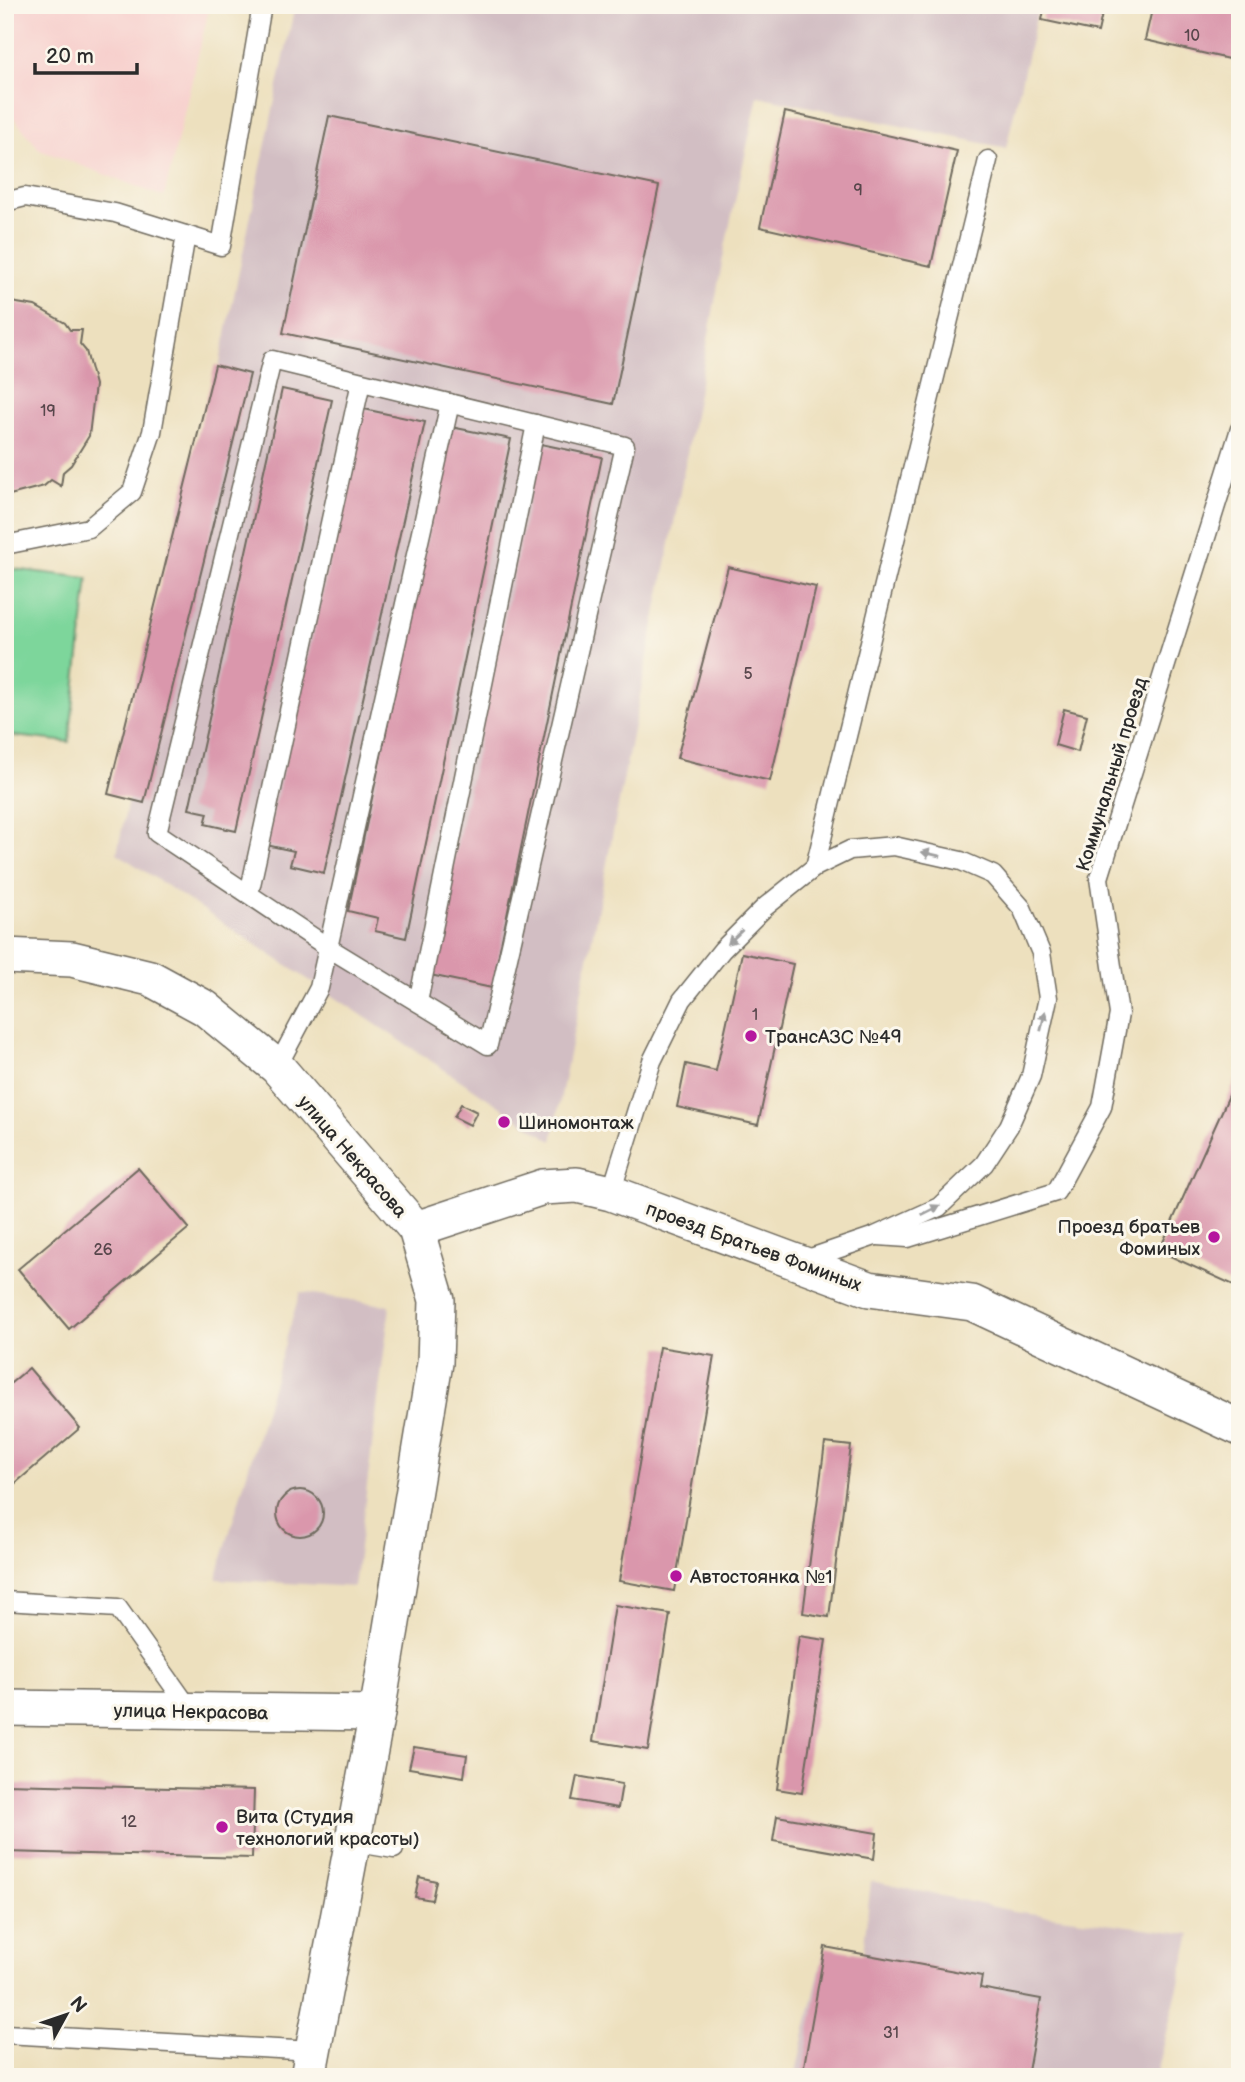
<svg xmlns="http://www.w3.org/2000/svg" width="1245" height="2082" viewBox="0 0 1245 2082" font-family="'Balsamiq Sans',sans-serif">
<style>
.built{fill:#f7d0cd}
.industrial{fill:#d2bec3}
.green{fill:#7dd69b;stroke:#548063;stroke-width:2}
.building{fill:#da97ac}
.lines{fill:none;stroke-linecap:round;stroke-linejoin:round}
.service-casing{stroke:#6f6a5e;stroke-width:21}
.minor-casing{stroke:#6f6a5e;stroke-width:38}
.service{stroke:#fff;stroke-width:18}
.minor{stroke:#fff;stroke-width:35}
.oneway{fill:#a0a0a0}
.poi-dot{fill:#b5179e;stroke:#fbf7ec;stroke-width:2.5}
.labels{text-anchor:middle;stroke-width:6;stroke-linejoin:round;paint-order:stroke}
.number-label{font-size:16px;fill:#57464b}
.street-label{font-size:19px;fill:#2b2b2b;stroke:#fbf7ec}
.poi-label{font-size:19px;fill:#2b2b2b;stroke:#fbf7ec;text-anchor:start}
</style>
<rect width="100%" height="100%" fill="#fbf7ec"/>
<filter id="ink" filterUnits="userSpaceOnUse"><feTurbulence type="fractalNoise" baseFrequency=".0143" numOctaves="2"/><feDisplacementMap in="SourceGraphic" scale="14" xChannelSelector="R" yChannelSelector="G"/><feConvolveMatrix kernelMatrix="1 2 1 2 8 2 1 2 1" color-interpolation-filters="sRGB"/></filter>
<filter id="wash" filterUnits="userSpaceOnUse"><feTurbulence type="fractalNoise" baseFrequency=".00686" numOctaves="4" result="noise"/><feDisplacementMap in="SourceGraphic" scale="28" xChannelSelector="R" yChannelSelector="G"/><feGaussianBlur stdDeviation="1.57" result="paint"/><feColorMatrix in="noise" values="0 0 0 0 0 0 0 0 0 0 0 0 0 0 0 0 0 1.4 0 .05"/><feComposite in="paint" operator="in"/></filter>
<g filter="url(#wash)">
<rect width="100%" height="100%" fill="#ede0be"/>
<!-- built -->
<polygon class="built" points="5,5 210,5 164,197 40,150 13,117 5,124"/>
<!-- industrial -->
<g class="industrial">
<polygon points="295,5 1039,5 1006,148 758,96 725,247 676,513 552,1141 117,853"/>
<polygon points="300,1292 390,1306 354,1587 216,1579"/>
<polygon points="871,1881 1013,1911 1191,1934 1156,2077 795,2077 825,1947 863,1954"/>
</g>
<!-- green -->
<polygon class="green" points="5,568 88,578 69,742 5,735"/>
<g id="blocks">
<!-- building -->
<g class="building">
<polygon points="1045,5 1104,5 1098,32 1042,20"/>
<polygon points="1153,5 1240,5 1240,29 1233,60 1145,40"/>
<polygon points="785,112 957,151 931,266 760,227"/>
<polygon points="329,116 659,186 613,404 283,333"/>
<polygon points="5,301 35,306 65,323 70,330 82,330 80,344 86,351 95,385 89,436 71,465 63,472 61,486 51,480 44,486 10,495 5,494"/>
<polygon points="215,365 250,374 144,803 108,794"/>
<polygon points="282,389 332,400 236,831 205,824 208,813 189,809"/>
<polygon points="364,409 425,422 324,873 290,865 294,851 266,845"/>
<polygon points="451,427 511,439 406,938 375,931 378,918 348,911"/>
<polygon points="541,444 602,457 492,988 430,975"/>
<polygon points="728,567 816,587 770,781 677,758"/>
<polygon points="1064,709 1087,715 1078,752 1055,745"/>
<polygon points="742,953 793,964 758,1125 677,1107 686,1064 716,1071"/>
<polygon points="1240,1071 1240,1283 1238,1287 1159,1251"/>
<polygon points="461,1104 477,1112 470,1125 454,1117"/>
<polygon points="138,1168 189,1228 69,1329 18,1269"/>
<polygon points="659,1347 714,1356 674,1591 619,1581"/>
<polygon points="29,1368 80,1428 5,1492 5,1388"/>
<polygon points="825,1443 851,1446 829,1617 803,1613"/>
<circle cx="300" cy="1513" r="23"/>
<polygon points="615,1605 670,1614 648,1750 593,1741"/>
<polygon points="799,1636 826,1640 802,1793 777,1789"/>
<polygon points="414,1747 467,1755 464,1777 409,1768"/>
<polygon points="577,1776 622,1784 618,1808 572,1800"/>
<polygon points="5,1784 254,1790 252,1858 5,1852"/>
<polygon points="777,1816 877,1833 874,1859 773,1841"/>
<polygon points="419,1877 436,1881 432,1900 415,1897"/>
<polygon points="825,1947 982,1976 980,1988 1041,1999 1027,2077 802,2077"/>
</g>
</g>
</g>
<g filter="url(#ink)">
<use href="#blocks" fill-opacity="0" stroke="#6f6a5e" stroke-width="2"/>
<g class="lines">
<defs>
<g id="service">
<polyline points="5,202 25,197 115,213 221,246 262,5"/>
<polygon points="272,360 625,446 488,1045 329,948 157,833"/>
<polyline points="5,545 89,528 132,492 152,432 186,235"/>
<polyline points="815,867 988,160"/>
<polyline points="249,894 361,382"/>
<polyline points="418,1002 536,424"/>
<polyline points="277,1067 319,988 450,403"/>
<polyline points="611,1193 652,1061 682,1000 722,950 765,907 815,867 850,850 894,846 961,861 993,875 1022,908 1041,953 1048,998 1031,1076 1009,1126 984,1164 939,1207 875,1236 802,1261"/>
<polyline points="878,1236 908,1238 1056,1192 1102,1107 1119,1014 1099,878 1240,429"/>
<polyline points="5,1601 118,1608 191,1711"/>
<polyline points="352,1842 394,1849"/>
<polyline points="5,2034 313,2051"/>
</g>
<g id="minor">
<polyline points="5,956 72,959 150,978 205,1008 277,1067 416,1229 437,1300 435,1363 377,1713 308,2077"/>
<polyline points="416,1229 543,1187 577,1185 611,1193 869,1289 972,1303 1240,1428"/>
<polyline points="5,1708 377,1713"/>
</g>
</defs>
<!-- service casing -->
<use href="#service" class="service-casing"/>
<!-- minor casing -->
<use href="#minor" class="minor-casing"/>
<!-- service -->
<use href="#service" class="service"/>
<!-- minor -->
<use href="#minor" class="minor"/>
</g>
<!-- one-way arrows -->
<defs><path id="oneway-solid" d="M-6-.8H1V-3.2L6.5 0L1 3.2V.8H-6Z" transform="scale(1.75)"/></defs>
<g class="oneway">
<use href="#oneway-solid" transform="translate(931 854) rotate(-167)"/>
<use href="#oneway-solid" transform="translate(735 937) rotate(136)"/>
<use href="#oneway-solid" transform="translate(1043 1021) rotate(-77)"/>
<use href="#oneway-solid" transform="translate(931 1210) rotate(-27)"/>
</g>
</g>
<!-- markers -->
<g class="poi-dot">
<circle cx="751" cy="1036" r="7"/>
<circle cx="504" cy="1122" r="7"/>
<circle cx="1214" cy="1237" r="7"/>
<circle cx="676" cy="1576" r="7"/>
<circle cx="222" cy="1827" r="7"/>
</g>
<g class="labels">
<!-- number labels -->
<g class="number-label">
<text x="1192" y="41">10</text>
<text x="858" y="195">9</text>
<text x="48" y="416">19</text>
<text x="748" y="679">5</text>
<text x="755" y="1020">1</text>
<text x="103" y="1255">26</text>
<text x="129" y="1827">12</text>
<text x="891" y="2038">31</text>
</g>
<!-- street labels -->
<g class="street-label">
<text transform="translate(1111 774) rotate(-73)" y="7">Коммунальный проезд</text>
<text transform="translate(353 1156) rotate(49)" y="7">улица Некрасова</text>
<text transform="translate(754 1246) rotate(20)" y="7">проезд Братьев Фоминых</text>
<text transform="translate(191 1711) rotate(1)" y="7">улица Некрасова</text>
</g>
<!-- poi labels -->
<g class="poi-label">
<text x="765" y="1043">ТрансАЗС №49</text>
<text x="518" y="1129">Шиномонтаж</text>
<text x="1200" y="1233" text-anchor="end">Проезд братьев<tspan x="1200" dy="22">Фоминых</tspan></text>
<text x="690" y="1583">Автостоянка №1</text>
<text x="236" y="1823">Вита (Студия<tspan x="236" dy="22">технологий красоты)</tspan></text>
</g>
</g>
<!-- margin -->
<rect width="1245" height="2082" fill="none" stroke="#fbf7ec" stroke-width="28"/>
<!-- north arrow -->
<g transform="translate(66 2015) rotate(50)" stroke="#fbf7ec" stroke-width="5" paint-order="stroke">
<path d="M0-5L12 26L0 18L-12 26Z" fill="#2b2b2b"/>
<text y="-10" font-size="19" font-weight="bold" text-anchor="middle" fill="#2b2b2b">N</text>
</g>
<!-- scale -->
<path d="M35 63v10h102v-10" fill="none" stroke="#2b2b2b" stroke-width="3.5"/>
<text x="46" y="63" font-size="21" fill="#2b2b2b" stroke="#fbf7ec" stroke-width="5" paint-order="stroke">20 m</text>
</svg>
